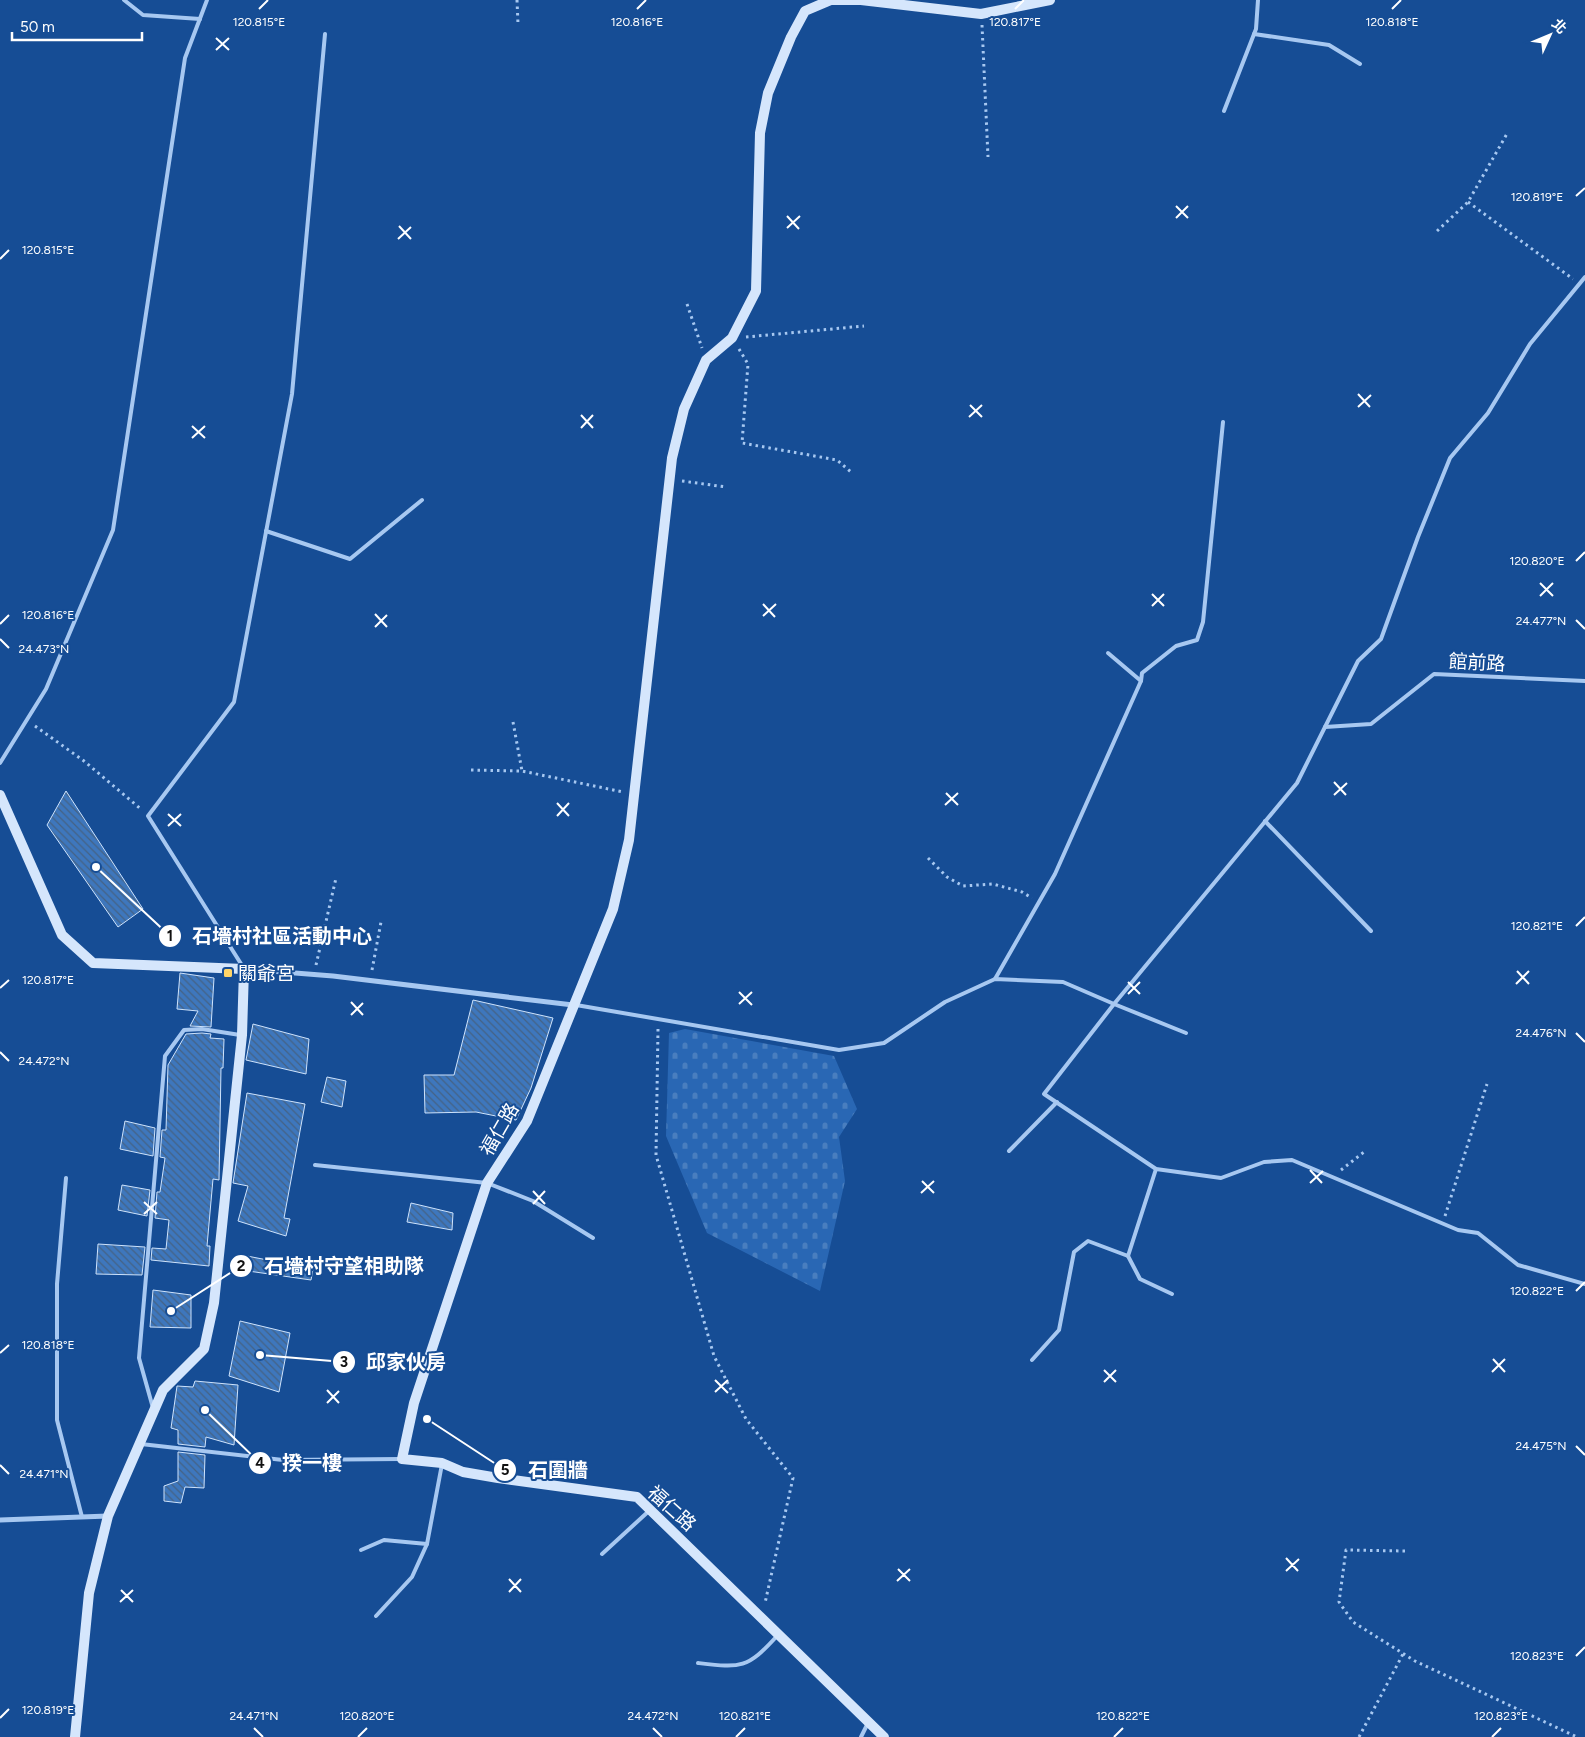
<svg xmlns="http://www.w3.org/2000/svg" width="1585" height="1737" viewBox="0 0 1585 1737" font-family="Figtree,'Noto Sans TC',sans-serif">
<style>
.cemetery{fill:url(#cemetery-stones)}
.building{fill:url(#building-back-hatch);stroke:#cee3fc}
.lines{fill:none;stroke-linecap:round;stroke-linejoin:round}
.path{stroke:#a7c8f1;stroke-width:3;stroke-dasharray:2.5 4;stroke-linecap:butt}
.lane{stroke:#a7c8f1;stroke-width:4}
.street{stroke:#a7c8f1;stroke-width:5}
.secondary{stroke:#d5e6fc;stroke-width:10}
.ticks{fill:none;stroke:#fff;stroke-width:2}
.poi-dot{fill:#ffd467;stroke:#164d95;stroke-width:2}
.labels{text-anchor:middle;stroke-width:4;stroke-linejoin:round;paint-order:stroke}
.street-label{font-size:19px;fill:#fff;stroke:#164d95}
.poi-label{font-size:19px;fill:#fff;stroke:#164d95;text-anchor:start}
.ticks-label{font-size:12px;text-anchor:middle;fill:#fff;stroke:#164d95;stroke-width:4;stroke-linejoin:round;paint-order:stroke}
.leader{fill:none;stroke:#fff;stroke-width:2}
.callout-dot{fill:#fff;stroke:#164d95;stroke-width:2}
.mark-label{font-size:15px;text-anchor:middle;font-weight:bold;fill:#111}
.callout-label{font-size:20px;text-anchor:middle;font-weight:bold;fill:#fff;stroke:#164d95;stroke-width:4;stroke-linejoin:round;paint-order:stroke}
</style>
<defs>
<pattern id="cemetery-stones" width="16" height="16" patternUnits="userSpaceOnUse" patternTransform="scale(1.25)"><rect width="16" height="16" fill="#2967b4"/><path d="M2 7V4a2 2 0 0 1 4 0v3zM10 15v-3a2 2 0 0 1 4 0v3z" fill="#497ebf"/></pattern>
<pattern id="building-back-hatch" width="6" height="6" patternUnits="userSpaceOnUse" patternTransform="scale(1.25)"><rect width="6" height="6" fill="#3e77bd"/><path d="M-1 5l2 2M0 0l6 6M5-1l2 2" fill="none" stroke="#456284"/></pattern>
</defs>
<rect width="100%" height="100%" fill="#164d95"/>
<!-- cemetery -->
<polygon class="cemetery" points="685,1029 834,1056 857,1109 839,1137 845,1181 820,1291 707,1233 666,1136 669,1033"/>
<!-- building -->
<g class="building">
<polygon points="66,791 143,909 118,927 47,825"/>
<polygon points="180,973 214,978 211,1027 190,1026 198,1011 177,1009"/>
<polygon points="473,1000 553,1018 531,1088 516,1120 476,1112 425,1113 424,1075 454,1075"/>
<polygon points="253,1024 309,1039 306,1074 246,1060"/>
<polygon points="202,1033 211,1034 210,1038 224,1039 223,1068 221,1068 219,1180 213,1179 207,1246 210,1246 209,1266 151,1260 152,1248 166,1249 169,1220 155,1218 157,1192 160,1192 165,1158 160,1157 162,1130 166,1130 168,1065 186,1034"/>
<polygon points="327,1077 346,1081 342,1107 321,1102"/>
<polygon points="247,1093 305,1104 284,1218 290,1219 286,1236 238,1221 248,1186 233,1183"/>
<polygon points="125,1121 155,1128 153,1156 120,1149"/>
<polygon points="122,1185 150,1190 147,1216 118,1210"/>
<polygon points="411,1203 453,1213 452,1230 407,1222"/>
<polygon points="98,1244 145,1247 142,1275 96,1274"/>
<polygon points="242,1255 313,1269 311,1280 241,1270"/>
<polygon points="153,1290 191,1295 191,1328 150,1327"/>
<polygon points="240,1321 290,1333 279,1392 229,1376"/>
<polygon points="195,1381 238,1385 234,1445 206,1437 205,1447 178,1444 178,1430 171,1428 177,1386 193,1387"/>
<polygon points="178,1452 205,1455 204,1488 185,1487 181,1503 164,1501 164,1486 178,1481"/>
</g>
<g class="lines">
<!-- path -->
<g class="path">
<polyline points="517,0 518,24"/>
<polyline points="982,25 988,157"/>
<polyline points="1468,202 1573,279"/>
<polyline points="1437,231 1468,202 1508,132"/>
<polyline points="687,304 702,348"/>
<polyline points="746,337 864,326"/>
<polyline points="739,349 748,364 742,443 837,460 851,472"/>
<polyline points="682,481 726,487"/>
<polyline points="513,722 522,771"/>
<polyline points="35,726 84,761 142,810"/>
<polyline points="471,770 522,771 623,792"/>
<polyline points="928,858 947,877 963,886 993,884 1022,892 1032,898"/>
<polyline points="316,965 336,878"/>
<polyline points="372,970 381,922"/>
<polyline points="658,1029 656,1155 714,1356 746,1419 793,1478 765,1603"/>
<polyline points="1341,1170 1364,1152"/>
<polyline points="1445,1216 1487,1084"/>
<polyline points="1405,1551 1346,1550 1339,1602 1353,1622 1415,1661 1577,1737"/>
<polyline points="1359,1737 1403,1654"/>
</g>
<!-- lane -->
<g class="lane">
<polyline points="124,0 143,15 200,19"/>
<polyline points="1254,34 1329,45 1360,64"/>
<polyline points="1224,111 1256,29 1258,0"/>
<polyline points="266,531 350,559 422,500"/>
<polyline points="1108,653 1141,681"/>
<polyline points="1325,727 1371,724 1434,674 1585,681"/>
<polyline points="0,763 46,689 113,530 185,58 207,0"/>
<polyline points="1265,821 1371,931"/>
<polyline points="243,967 148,816 234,702 292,394 325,34"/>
<polyline points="995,979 1055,874 1141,681 1142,673 1176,646 1197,640 1203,622 1223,422"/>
<polyline points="576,1005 839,1050 884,1043 945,1002 995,979 1063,982 1114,1004 1044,1094 1156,1169 1221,1178 1264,1162 1292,1160 1458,1230 1478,1233 1518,1265 1585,1284"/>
<polyline points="1186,1033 1114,1004 1297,783 1358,661 1381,639 1418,537 1450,458 1488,413 1530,344 1585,277"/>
<polyline points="1009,1151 1057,1102"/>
<polyline points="315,1165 487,1183 533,1201 593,1238"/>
<polyline points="66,1178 57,1284 57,1420 82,1517"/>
<polyline points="1128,1256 1140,1279 1172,1294"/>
<polyline points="1032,1360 1059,1330 1074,1252 1088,1241 1128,1256 1156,1169"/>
<polyline points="153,1408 139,1358 165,1056 184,1030 202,1029 240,1035"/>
<polyline points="141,1444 283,1460 401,1459"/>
<polyline points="361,1550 384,1540 427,1544"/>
<polyline points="602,1554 650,1510"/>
<polyline points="376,1616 412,1577 427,1544 442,1464"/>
<path d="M698 1663C741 1668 747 1669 777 1636"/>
<polyline points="861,1737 868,1723"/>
</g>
<!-- street -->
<g class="street">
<polyline points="244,969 333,976 573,1005"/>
<polyline points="0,1520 108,1516"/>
</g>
<!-- secondary -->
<g class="secondary">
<polyline points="0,795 62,935 93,963 244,969 242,1035 214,1303 204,1349 163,1390 108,1516 89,1593 75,1737"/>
<polyline points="884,1737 637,1497 498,1478 463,1472 442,1463 402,1459 414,1403 487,1183 527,1121 613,909 629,840 672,458 684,409 706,360 732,338 756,291 760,133 768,93 791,37 805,11 831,0 861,0 981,14 1050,0"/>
</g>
</g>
<!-- ticks -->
<path class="ticks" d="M259 9 268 0M637 9 646 0M1015 9 1024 0M1392 9 1401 0M216 38 229 50M216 50 229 38M1576 196 1585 188M1176 206 1188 218M787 216 799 229M1176 218 1188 206M399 226 411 239M787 228 800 216M398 239 411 227M0 259 9 250M1358 394 1370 407M970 405 982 417M1358 407 1371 395M581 415 593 428M969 417 982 405M192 426 205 438M581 428 593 415M192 438 205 426M1576 561 1585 552M1540 583 1553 596M1152 594 1164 606M1540 596 1553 583M763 604 775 617M1152 606 1164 594M375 614 387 627M763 616 776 604M1576 620 1585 629M0 624 9 615M375 627 387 615M0 639 9 648M1334 782 1346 795M946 793 958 805M1334 795 1347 783M557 803 569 816M945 805 958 793M168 814 181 826M557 816 569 803M168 826 181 814M1576 926 1585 917M1517 971 1529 984M1128 982 1140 994M1516 984 1529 971M0 988 9 980M739 992 752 1005M1128 994 1140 982M351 1002 363 1015M739 1004 752 992M351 1015 363 1003M1576 1033 1585 1042M0 1052 9 1061M1310 1170 1322 1183M922 1181 934 1193M1310 1183 1323 1171M533 1191 545 1204M921 1193 934 1181M144 1202 157 1214M533 1204 545 1191M144 1214 157 1202M1576 1291 1585 1282M0 1353 9 1345M1493 1359 1505 1372M1104 1370 1116 1382M1492 1372 1505 1359M715 1380 728 1393M1104 1382 1116 1370M327 1390 339 1403M715 1392 728 1380M327 1403 339 1391M1576 1446 1585 1455M0 1465 9 1474M1286 1558 1298 1571M898 1569 910 1581M1286 1571 1299 1559M509 1579 521 1592M897 1581 910 1569M121 1590 133 1602M509 1592 521 1579M120 1602 133 1590M1576 1656 1585 1647M0 1718 9 1709M254 1728 263 1737M653 1728 662 1737M358 1737 367 1728M736 1737 745 1728M1114 1737 1123 1728M1492 1737 1501 1728"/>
<!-- markers -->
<rect class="poi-dot" x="223" y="968" width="10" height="10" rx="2.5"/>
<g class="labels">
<!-- street labels -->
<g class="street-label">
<text transform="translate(1477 662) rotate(3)" y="7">館前路</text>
<text transform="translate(499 1129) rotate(-60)" y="7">福仁路</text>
<text transform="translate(672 1508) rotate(42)" y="7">福仁路</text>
</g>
<!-- poi labels -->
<g class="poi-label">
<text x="238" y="980">關爺宮</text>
</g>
</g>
<g class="ticks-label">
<text x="259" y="26">120.815°E</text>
<text x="637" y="26">120.816°E</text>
<text x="1015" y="26">120.817°E</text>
<text x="1392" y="26">120.818°E</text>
<text x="1537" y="201">120.819°E</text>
<text x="48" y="254">120.815°E</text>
<text x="1537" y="565">120.820°E</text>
<text x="48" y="619">120.816°E</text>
<text x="1541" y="625">24.477°N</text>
<text x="44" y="653">24.473°N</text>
<text x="1537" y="930">120.821°E</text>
<text x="48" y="984">120.817°E</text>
<text x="1541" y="1037">24.476°N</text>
<text x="44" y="1065">24.472°N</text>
<text x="1537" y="1295">120.822°E</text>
<text x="48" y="1349">120.818°E</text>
<text x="1541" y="1450">24.475°N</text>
<text x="44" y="1478">24.471°N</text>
<text x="1537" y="1660">120.823°E</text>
<text x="48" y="1714">120.819°E</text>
<text x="254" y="1720">24.471°N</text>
<text x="653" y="1720">24.472°N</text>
<text x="367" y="1720">120.820°E</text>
<text x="745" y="1720">120.821°E</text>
<text x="1123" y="1720">120.822°E</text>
<text x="1501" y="1720">120.823°E</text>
</g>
<!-- callouts -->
<path class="leader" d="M96 867L170 936M171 1311L241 1266M260 1355L344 1362M205 1410L260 1463M427 1419L505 1470"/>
<g class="callout-dot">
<circle cx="96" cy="867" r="5"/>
<circle cx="171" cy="1311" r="5"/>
<circle cx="260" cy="1355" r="5"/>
<circle cx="205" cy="1410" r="5"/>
<circle cx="427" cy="1419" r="5"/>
<circle cx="170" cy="936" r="12"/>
<circle cx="241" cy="1266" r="12"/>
<circle cx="344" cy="1362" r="12"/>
<circle cx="260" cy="1463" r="12"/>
<circle cx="505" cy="1470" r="12"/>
</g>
<g class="mark-label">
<text x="170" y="941">1</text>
<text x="241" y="1271">2</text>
<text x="344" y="1367">3</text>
<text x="260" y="1468">4</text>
<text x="505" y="1475">5</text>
</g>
<g class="callout-label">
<text x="282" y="943">石墻村社區活動中心</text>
<text x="344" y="1273">石墻村守望相助隊</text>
<text x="406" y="1369">邱家伙房</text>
<text x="312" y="1470">揆一樓</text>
<text x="558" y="1477">石圍牆</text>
</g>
<!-- north arrow -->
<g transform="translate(1550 35) rotate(46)" stroke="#164d95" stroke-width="4" paint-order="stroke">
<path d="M0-4L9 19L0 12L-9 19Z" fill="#ffffff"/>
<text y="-8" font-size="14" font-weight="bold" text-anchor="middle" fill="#ffffff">北</text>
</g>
<!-- scale -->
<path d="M12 32v8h130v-8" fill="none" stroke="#ffffff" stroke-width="2.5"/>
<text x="20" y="32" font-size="15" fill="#ffffff" stroke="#164d95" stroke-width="4" paint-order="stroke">50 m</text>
</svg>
